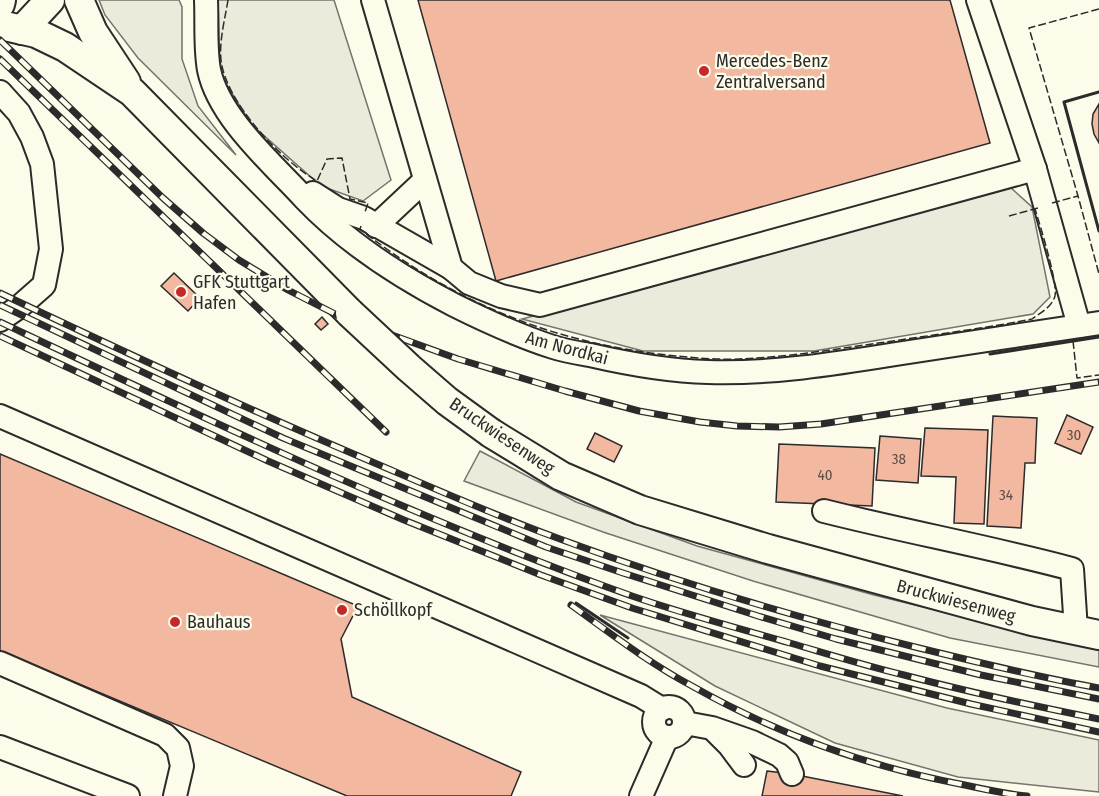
<svg xmlns="http://www.w3.org/2000/svg" width="1099" height="796" viewBox="0 0 1099 796" font-family="'Fira Sans Condensed',sans-serif">
<style>
.grass{fill:#ecebdb;stroke:#74746e;stroke-width:1.5}
.building{fill:#f2b8a0;stroke:#2b2b2b;stroke-width:1.5}
.lines{fill:none;stroke-linecap:round;stroke-linejoin:round}
.minor-casing{stroke:#2b2b2b;stroke-width:26}
.major-casing{stroke:#2b2b2b;stroke-width:32}
.minor{stroke:#fdfbea;stroke-width:22}
.major{stroke:#fdfbea;stroke-width:28}
.rail-casing{stroke:#2b2b2b;stroke-width:7}
.rail{stroke:#fdfbea;stroke-width:4.5;stroke-dasharray:14;stroke-linecap:butt}
.major-bridge-casing{stroke:#2b2b2b;stroke-width:32;stroke-linecap:butt}
.major-bridge{stroke:#fdfbea;stroke-width:28}
.fence{stroke:#2b2b2b;stroke-width:1.5;stroke-dasharray:8 3;stroke-linecap:butt}
.wall{stroke:#2b2b2b;stroke-width:3}
.poi-dot{fill:#c62828;stroke:#fdfbea;stroke-width:2}
.labels{text-anchor:middle;stroke-width:4.5;stroke-linejoin:round;paint-order:stroke}
.number-label{font-size:15px;fill:#5d4e48}
.poi-label{font-size:18px;fill:#2b2b2b;stroke:#fdfbea;text-anchor:start}
.street-label{font-size:18px;fill:#2b2b2b;stroke:#fdfbea}
</style>
<rect width="100%" height="100%" fill="#fdfbea"/>
<!-- grass -->
<g class="grass">
<polygon points="99,0 179,0 182,7 182,59 198,106 236,155 138,58 105,15"/>
<polygon points="218,0 334,0 391,180 363,201 321,186 251,124 220,74"/>
<polygon points="1011,188 1032,207 1050,297 1033,314 814,351 643,351 522,319"/>
<polygon points="480,451 576,502 697,546 874,595 1099,650 1099,667 950,638 753,581 603,532 464,481"/>
<polygon points="600,615 947,708 1099,740 1099,792 958,777 835,743 715,686"/>
</g>
<!-- building -->
<g class="building">
<polygon points="418,0 950,0 990,143 496,281"/>
<polygon points="1099,104 1099,143 1094,134 1092,124 1093,114"/>
<polygon points="174,273 200,298 188,311 161,286"/>
<polygon points="322,317 328,324 321,330 315,324"/>
<polygon points="1067,415 1093,427 1081,454 1055,443"/>
<polygon points="993,416 1037,418 1035,463 1025,463 1021,528 987,526"/>
<polygon points="925,428 988,430 984,524 954,523 956,477 921,476"/>
<polygon points="595,433 622,446 614,462 587,449"/>
<polygon points="880,436 921,439 918,483 876,480"/>
<polygon points="779,444 875,448 872,506 776,502"/>
<polygon points="0,454 358,606 341,639 352,697 521,772 511,796 347,796 0,651"/>
<polygon points="767,771 792,774 903,796 762,796"/>
</g>
<g class="lines">
<defs>
<g id="minor">
<path d="M206 0C207 23 205 48 209 70 219 118 273 164 305 199 347 243 400 277 454 305 486 321 519 336 553 347 565 351 578 353 590 355 629 364 668 371 708 372 771 374 834 364 896 354 964 344 1031 333 1099 323"/>
<polyline points="373,0 451,268 469,283 501,296 540,305 1035,169"/>
<polyline points="978,0 1035,169 1079,326"/>
<polyline points="0,92 19,113 32,137 42,164 51,249 44,285 19,307 0,320"/>
<polyline points="313,193 338,209 364,218 451,268"/>
<polyline points="376,226 425,180"/>
<polyline points="0,416 641,696 662,709"/>
<path d="M824 511C907 532 990 547 1072 569L1076 630"/>
<polyline points="0,663 165,735 178,748 182,766 175,796"/>
<circle cx="669" cy="722" r="15"/>
<polyline points="685,723 712,728 752,742 779,755 787,762 792,774"/>
<polyline points="715,731 729,745 744,765"/>
<polyline points="0,747 128,796"/>
<polyline points="641,796 667,737"/>
</g>
<g id="major">
<polyline points="79,0 93,32 126,82"/>
<polyline points="0,4 1,0"/>
<polyline points="0,25 36,33 65,47 132,92 350,313"/>
<polyline points="22,30 50,0"/>
<polyline points="491,433 561,476 640,510 768,549 1032,621 1099,635"/>
</g>
</defs>
<!-- minor casing -->
<use href="#minor" class="minor-casing"/>
<!-- major casing -->
<use href="#major" class="major-casing"/>
<!-- minor -->
<use href="#minor" class="minor"/>
<!-- major -->
<use href="#major" class="major"/>
<defs>
<g id="rail">
<polyline points="0,40 163,198 203,233 239,260 288,290 337,315 458,359 565,391 639,411 700,422 737,426 779,427 821,424 1099,382"/>
<polyline points="0,59 386,432"/>
<path d="M0 293C122 351 245 408 370 461 433 488 496 516 560 539 676 582 795 617 915 647 976 662 1037 677 1099 688"/>
<polyline points="0,305 283,438 546,547 623,573 758,616 836,639 981,675 1099,699"/>
<path d="M0 322C208 420 416 519 632 596 684 614 738 628 790 643 828 654 866 666 904 675 968 692 1034 706 1099 719"/>
<polyline points="0,336 268,461 404,520 541,575 632,608 820,666 971,704 1099,732"/>
<path d="M571 605C610 633 649 663 692 686 775 733 866 766 960 784 983 789 1005 794 1027 796"/>
</g>
</defs>
<!-- rail casing -->
<use href="#rail" class="rail-casing"/>
<!-- rail -->
<use href="#rail" class="rail"/>
<defs>
<polyline id="major-bridge" points="350,313 409,368 447,401 491,433"/>
</defs>
<!-- major-bridge casing -->
<use href="#major-bridge" class="major-bridge-casing"/>
<!-- major-bridge -->
<use href="#major-bridge" class="major-bridge"/>
<!-- fence -->
<g class="fence">
<path d="M228 0C225 19 219 41 221 60 226 103 281 160 317 181L327 159 342 158 350 199 368 203 365 212"/>
<polyline points="1099,9 1029,28 1078,196 1099,274"/>
<polyline points="1052,203 1078,196"/>
<polyline points="1009,216 1038,208"/>
<path d="M361 226 360 229C449 299 545 340 658 354 685 357 712 360 739 359 791 357 842 348 893 341 939 334 986 328 1032 319 1040 313 1052 307 1055 296 1058 283 1040 225 1035 209"/>
<polyline points="1073,341 1077,378 1099,375"/>
</g>
<!-- wall -->
<g class="wall">
<polyline points="1099,92 1064,102 1099,231"/>
<polyline points="990,354 1099,337"/>
<polyline points="576,603 628,638"/>
</g>
</g>
<!-- markers -->
<g class="poi-dot">
<circle cx="704" cy="71" r="6"/>
<circle cx="181" cy="292" r="6"/>
<circle cx="342" cy="610" r="6"/>
<circle cx="175" cy="622" r="6"/>
</g>
<g class="labels">
<!-- number labels -->
<g class="number-label">
<text x="1074" y="440">30</text>
<text x="899" y="464">38</text>
<text x="825" y="480">40</text>
<text x="1006" y="500">34</text>
</g>
<!-- poi labels -->
<g class="poi-label">
<text x="716" y="67">Mercedes-Benz<tspan x="716" dy="21">Zentralversand</tspan></text>
<text x="193" y="288">GFK Stuttgart<tspan x="193" dy="21">Hafen</tspan></text>
<text x="354" y="616">Schöllkopf</text>
<text x="187" y="628">Bauhaus</text>
</g>
<!-- street labels -->
<g class="street-label">
<text transform="translate(567 348) rotate(15)" y="6">Am Nordkai</text>
<text transform="translate(502 436) rotate(34)" y="6">Bruckwiesenweg</text>
<text transform="translate(956 601) rotate(15)" y="6">Bruckwiesenweg</text>
</g>
</g>
</svg>
